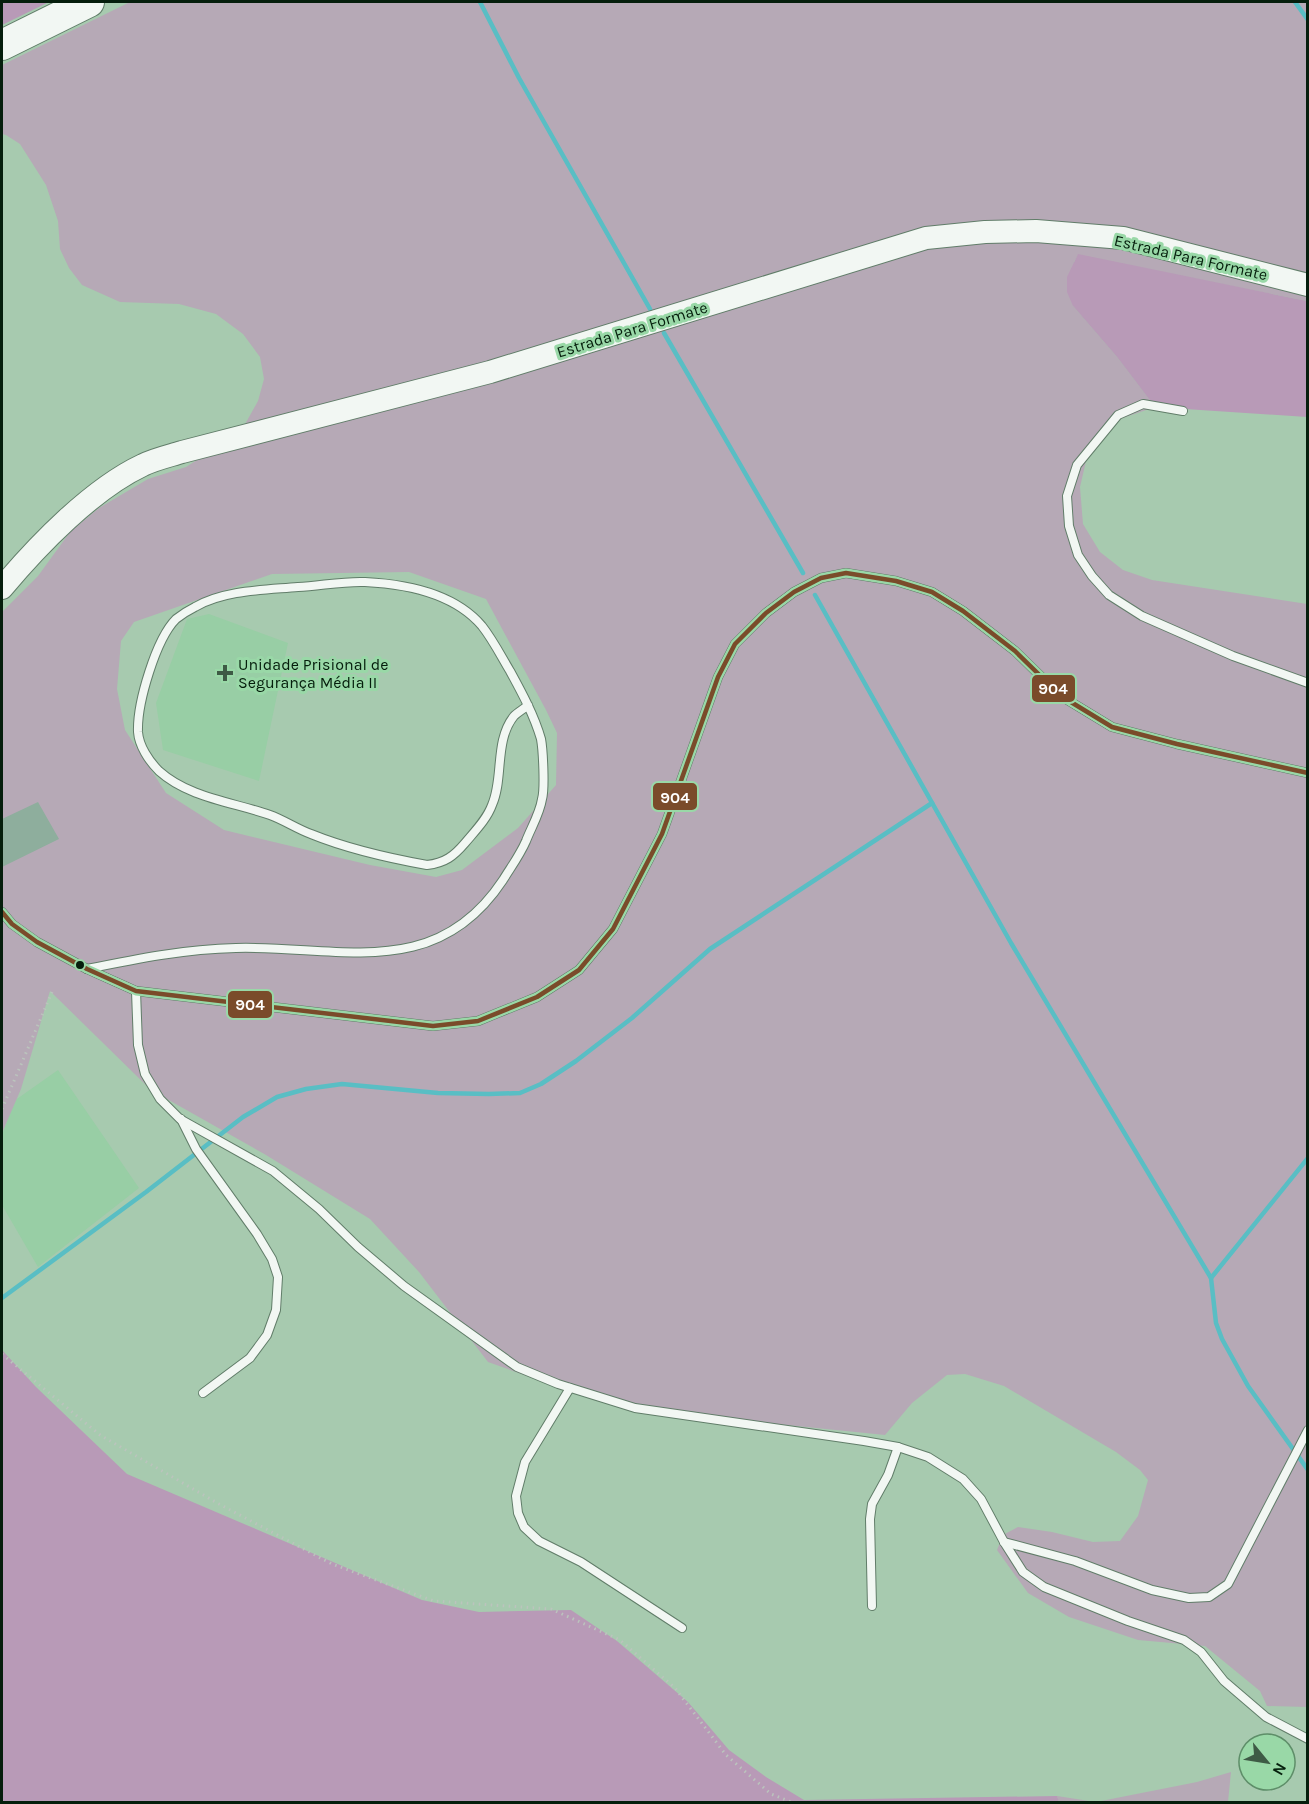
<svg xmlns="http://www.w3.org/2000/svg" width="1309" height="1804" viewBox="0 0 1309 1804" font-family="Karla,sans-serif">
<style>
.built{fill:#98cea5}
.green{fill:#b6a9b6;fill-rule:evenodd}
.forest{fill:#b89ab7}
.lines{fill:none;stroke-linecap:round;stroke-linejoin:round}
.stream{stroke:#59bec4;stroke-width:4.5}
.building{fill:#8eae9d}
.lane-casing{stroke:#617d69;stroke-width:10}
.secondary-casing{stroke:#617d69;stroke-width:24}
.highway-casing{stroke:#617d69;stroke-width:32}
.path{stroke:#bbc4bd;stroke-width:3;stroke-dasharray:1.5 4.5;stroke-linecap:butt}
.lane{stroke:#f2f7f3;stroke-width:8}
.secondary{stroke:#f2f7f3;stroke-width:22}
.highway{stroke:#f2f7f3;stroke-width:30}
.bus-1-casing{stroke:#99d8a7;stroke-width:9}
.bus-1{stroke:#7a4b2a;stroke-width:4.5}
.poi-dot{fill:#3e5a45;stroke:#99d8a7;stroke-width:2}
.bus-dot{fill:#051e0c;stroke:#99d8a7;stroke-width:2}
.labels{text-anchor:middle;stroke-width:6;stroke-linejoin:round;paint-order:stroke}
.street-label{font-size:16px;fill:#051e0c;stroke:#99d8a7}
.poi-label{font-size:16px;fill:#051e0c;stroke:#99d8a7;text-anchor:start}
.line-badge{stroke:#99d8a7;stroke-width:2}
.badge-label{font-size:16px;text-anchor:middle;font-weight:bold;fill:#fff}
</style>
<rect width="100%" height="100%" fill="#a7caaf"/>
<!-- built -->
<g class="built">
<polygon points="209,614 288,643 259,781 163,750 156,703 187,619"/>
<polygon points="58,1070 139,1188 38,1267 2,1205 2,1135 14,1101"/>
</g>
<!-- green -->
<g class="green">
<path d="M130 2H1307V301L1078 255 1074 262 1073 306 1117 357 1155 407 1108 423 1090 444 1080 487 1083 524 1100 552 1123 570 1152 580 1307 604V1707L1267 1706 1260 1691 1205 1646 1138 1640 1069 1617 1028 1593 997 1550 1003 1535 1018 1527 1052 1532 1093 1542 1120 1541 1138 1516 1148 1480 1140 1470 1116 1452 1004 1386 965 1374 947 1375 912 1403 885 1435 729 1419 586 1395V1397L488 1362 419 1272 370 1219 266 1155 151 1090 50 991 21 1089 2 1133V612L38 576 70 532 99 508 148 479 186 467 222 444 244 426 258 401 264 379 260 357 243 334 216 314 179 304 120 302 82 285 69 268 60 249 58 221 46 185 20 144 6 135 2 134V65ZM409 572 486 599 546 710 557 733 556 785 518 828 462 870 436 877 370 865 224 830 166 793 125 730 117 689 121 641 134 622 272 574Z"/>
<polygon points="1231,1772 1228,1802 1059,1802 1057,1796 1096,1802 1197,1782"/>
</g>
<!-- forest -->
<g class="forest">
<polygon points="2,2 49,2 2,25"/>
<polygon points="1078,254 1307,301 1307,417 1155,407 1117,357 1073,306 1067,292 1067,277"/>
<polygon points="2,1350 36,1387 127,1474 422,1600 479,1612 571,1610 617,1641 688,1702 729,1750 766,1777 804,1800 1057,1796 1059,1802 2,1802"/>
</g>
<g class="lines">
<!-- stream -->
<g class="stream">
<polyline points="480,2 519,78 650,309"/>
<polyline points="1295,2 1308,20"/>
<polyline points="664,333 803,573"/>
<polyline points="815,595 1011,943 1211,1278 1216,1323 1222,1339 1248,1386 1308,1470"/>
<polyline points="1211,1278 1308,1158"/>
<polyline points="2,1298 146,1192 243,1117 277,1097 306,1089 342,1084 438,1093 489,1094 520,1093 541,1084 576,1061 632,1018 710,949 932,803"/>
</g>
</g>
<!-- building -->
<polygon class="building" points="38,802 59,839 2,867 2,819"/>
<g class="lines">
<defs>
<g id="lane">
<polyline points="1183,411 1143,404 1118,415 1077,465 1067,496 1069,526 1078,555 1092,576 1109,595 1142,616 1233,656 1308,683"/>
<polyline points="2,912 12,924 37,942 87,969 136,991 433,1026 478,1021 537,997 579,970 613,929 662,834 718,677 735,644 766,613 794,592 821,578 846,573 896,581 932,592 963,611 1015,651 1061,696 1112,727 1177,744 1308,773"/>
<path d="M87 969C136 959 185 949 236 948 338 945 435 983 503 880 511 867 520 855 526 841 531 828 540 813 542 799 545 789 543 750 541 739 534 715 522 693 510 671 501 656 493 640 482 626 455 594 406 584 365 582 343 581 320 586 298 587 265 590 224 590 195 607 189 610 181 615 176 619 156 639 137 703 138 732 139 746 149 761 159 771 189 798 233 802 270 815 284 820 297 829 311 834 348 849 388 858 427 865 445 863 454 856 465 843 475 831 487 819 492 805 504 778 494 741 514 716 518 712 524 709 528 705"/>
<polyline points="136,991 138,1045 145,1074 160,1099 180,1119 273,1171 319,1209 358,1247 404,1286 517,1367 558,1384 635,1408 864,1441 898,1447 928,1457 963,1479 981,1499 1004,1542 1023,1572 1044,1587 1128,1621 1184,1640 1201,1652 1224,1681 1266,1717 1308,1739"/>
<polyline points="181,1119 196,1149 257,1234 272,1259 278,1277 276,1310 267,1335 250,1358 203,1393"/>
<polyline points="570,1388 525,1462 516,1496 518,1513 524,1527 539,1541 581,1562 682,1628"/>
<polyline points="1004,1542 1075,1561 1152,1590 1189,1598 1209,1597 1228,1584 1308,1430"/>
<polyline points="872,1606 870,1519 872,1504 888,1475 898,1447"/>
</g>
<path id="secondary" d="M2 588C38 545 92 489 143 465 155 459 169 456 182 452L490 372 926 238 985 232 1036 231 1123 238 1308 285"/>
<polyline id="highway" points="2,45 89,2"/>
</defs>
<!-- lane casing -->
<use href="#lane" class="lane-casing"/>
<!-- secondary casing -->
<use href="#secondary" class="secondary-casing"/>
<!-- highway casing -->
<use href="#highway" class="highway-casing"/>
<!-- path -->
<g class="path">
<polyline points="2,1109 52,992"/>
<polyline points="2,1354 100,1435 219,1504 332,1564 434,1601 551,1609 620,1640 675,1688 726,1755 771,1794 791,1802"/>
</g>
<!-- lane -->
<use href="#lane" class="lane"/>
<!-- secondary -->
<use href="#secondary" class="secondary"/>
<!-- highway -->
<use href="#highway" class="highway"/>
<defs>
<polyline id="bus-1" points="2,912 12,924 37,942 87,969 136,991 433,1026 478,1021 537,997 579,970 613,929 662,834 718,677 735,644 766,613 794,592 821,578 846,573 896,581 932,592 963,611 1015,651 1061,696 1112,727 1177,744 1308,773"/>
</defs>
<!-- bus-1 casing -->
<use href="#bus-1" class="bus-1-casing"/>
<!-- bus-1 -->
<use href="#bus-1" class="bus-1"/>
</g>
<!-- markers -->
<path class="poi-dot" d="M222 664h6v6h6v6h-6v6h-6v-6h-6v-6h6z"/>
<circle class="bus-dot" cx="80" cy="965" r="5"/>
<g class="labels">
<!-- street labels -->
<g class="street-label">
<text transform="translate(1191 257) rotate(13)" y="6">Estrada Para Formate</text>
<text transform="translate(632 329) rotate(-17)" y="6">Estrada Para Formate</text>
</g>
<!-- poi labels -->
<g class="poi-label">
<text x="238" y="670">Unidade Prisional de<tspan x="238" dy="18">Segurança Média II</tspan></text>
</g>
</g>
<g class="line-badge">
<rect x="1031" y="674" width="45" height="29" rx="6" fill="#7a4b2a"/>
<rect x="652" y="782" width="46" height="29" rx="6" fill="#7a4b2a"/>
<rect x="227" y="990" width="46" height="29" rx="6" fill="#7a4b2a"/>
</g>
<g class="badge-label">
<text x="1053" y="694">904</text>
<text x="675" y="803">904</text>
<text x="250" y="1010">904</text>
</g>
<!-- border -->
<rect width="1309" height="1804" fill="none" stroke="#051e0c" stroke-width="6"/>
<!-- north arrow -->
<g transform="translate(1267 1762) rotate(120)"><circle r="28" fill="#99d8a7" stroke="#5e8e69" stroke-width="1.5"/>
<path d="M0-4.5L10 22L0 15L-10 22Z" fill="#3e5a45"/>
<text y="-9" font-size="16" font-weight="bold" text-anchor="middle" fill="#051e0c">N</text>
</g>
</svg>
